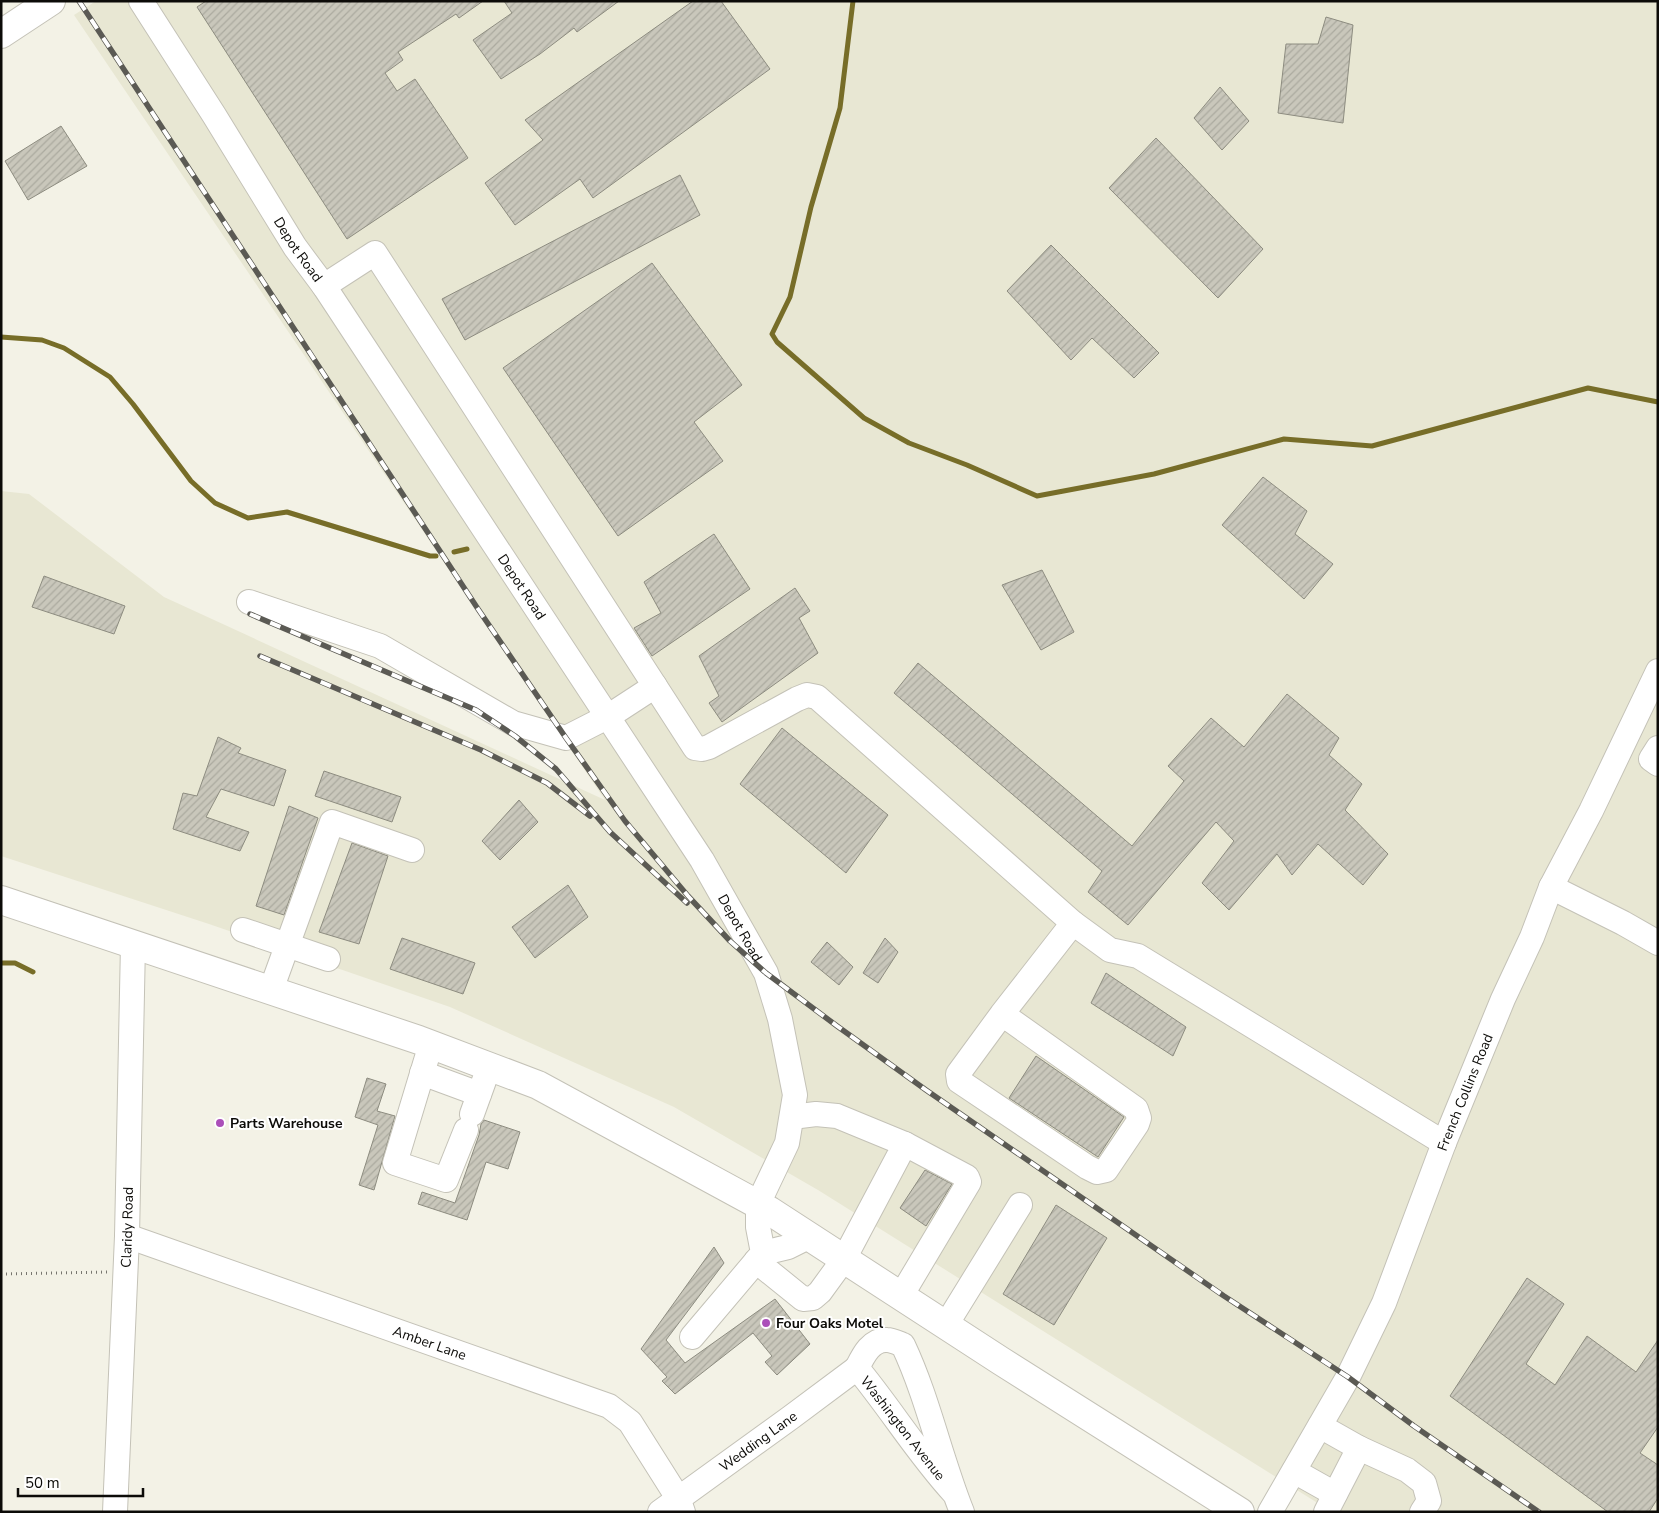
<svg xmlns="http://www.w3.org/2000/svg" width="1659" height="1513" viewBox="0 0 1659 1513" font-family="'Nunito Sans',sans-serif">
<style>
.built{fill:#e8e7d3}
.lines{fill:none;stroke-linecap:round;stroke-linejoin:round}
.stream{stroke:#776d28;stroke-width:5}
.building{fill:url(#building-hatch);stroke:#8d8c80}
.minor-casing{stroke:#c4c2b7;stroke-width:26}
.major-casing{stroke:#c4c2b7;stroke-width:30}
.path{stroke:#76756e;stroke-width:3;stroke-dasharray:1 4;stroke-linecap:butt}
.minor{stroke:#fff;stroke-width:24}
.major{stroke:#fff;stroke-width:28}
.rail-casing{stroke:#5b5a54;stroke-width:5.5}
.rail{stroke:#fff;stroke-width:4;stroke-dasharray:11;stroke-linecap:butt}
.poi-dot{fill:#ab4fb9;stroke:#fff;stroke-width:2}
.labels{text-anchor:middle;stroke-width:4;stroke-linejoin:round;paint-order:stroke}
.street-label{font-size:14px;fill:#0c0b08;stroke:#fff}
.poi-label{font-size:14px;font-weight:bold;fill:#0c0b08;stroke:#fff;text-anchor:start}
</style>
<defs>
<pattern id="building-hatch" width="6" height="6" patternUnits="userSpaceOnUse" patternTransform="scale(1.25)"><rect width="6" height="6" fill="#c9c7bb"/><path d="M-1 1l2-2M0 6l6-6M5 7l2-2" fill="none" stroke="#abaa9f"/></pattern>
</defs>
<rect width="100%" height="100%" fill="#f3f2e6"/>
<!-- built -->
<polygon class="built" points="96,1 1658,1 1658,1512 1332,1512 818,1190 674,1107 450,1007 209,924 1,856 1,491 29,494 164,597 605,800 74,15"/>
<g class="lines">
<!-- stream -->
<g class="stream">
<polyline points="853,1 840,108 811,207 790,297 772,334 777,342 864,418 909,443 967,465 1037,496 1154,474 1284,439 1372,446 1588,388 1658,402"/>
<polyline points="1,337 42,340 64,348 110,377 133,404 191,481 215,503 248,518 287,512 430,556 436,556"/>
<polyline points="454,552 467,549"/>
<polyline points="1,963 15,963 33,972"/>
</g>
</g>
<!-- building -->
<g class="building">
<polygon points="206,1 483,1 459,18 456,14 398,52 403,60 385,73 397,91 415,79 468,158 347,239 197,7"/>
<polygon points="504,1 619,1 577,32 574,28 540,54 501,79 473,40 512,13"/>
<polygon points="693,1 721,1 770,69 593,198 580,179 515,225 485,183 543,140 525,120"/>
<polygon points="1326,17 1353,25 1343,123 1278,113 1286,44 1318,44"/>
<polygon points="1220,87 1249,121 1222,150 1194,118"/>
<polygon points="61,126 87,166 28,200 5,161"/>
<polygon points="1156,138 1263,249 1218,298 1109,188"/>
<polygon points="680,175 700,215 465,340 442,299"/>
<polygon points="1051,245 1159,353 1134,378 1092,338 1071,360 1007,291"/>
<polygon points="652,263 742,385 694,422 723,461 618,536 503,368"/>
<polygon points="1263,477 1307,511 1295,534 1333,564 1304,599 1222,525"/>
<polygon points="714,534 750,589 652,656 634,628 661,613 644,582"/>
<polygon points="1042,570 1074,632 1041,650 1002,585"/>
<polygon points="44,576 125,606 114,634 32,607"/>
<polygon points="795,588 810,611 799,618 818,653 722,722 709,703 719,696 699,656"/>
<polygon points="918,663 1132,846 1184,781 1168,766 1211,718 1244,747 1287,694 1339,738 1329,755 1362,784 1345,810 1388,854 1363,885 1318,844 1292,875 1277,854 1229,910 1202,883 1234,841 1216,822 1128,925 1088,892 1102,871 894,693"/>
<polygon points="782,728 888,815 846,873 740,784"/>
<polygon points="218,737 241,748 238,753 286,770 274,806 221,789 206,817 249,832 240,851 173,829 183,793 197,796"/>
<polygon points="324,771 401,797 392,822 315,796"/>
<polygon points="519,800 538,822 500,860 482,841"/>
<polygon points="289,806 318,818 284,915 256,906"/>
<polygon points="352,843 388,856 359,944 319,932"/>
<polygon points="568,885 588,917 535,958 512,927"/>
<polygon points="402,938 475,963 463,994 390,969"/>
<polygon points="885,938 898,952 878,983 863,973"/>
<polygon points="827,942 853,967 839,985 811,962"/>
<polygon points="1106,973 1186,1027 1173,1056 1091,1003"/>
<polygon points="1036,1056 1124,1117 1098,1157 1009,1098"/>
<polygon points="367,1078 386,1084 377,1111 395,1116 374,1190 359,1185 378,1125 355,1117"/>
<polygon points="484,1120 520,1132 508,1169 486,1162 467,1220 418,1204 422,1192 455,1203 479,1135 481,1124"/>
<polygon points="925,1170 952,1184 926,1226 900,1208"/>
<polygon points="1056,1205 1107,1238 1054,1325 1003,1294"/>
<polygon points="714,1247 724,1263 666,1340 685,1363 775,1299 810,1344 777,1375 765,1362 772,1356 753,1333 675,1394 662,1381 667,1377 641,1349"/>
<polygon points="1527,1278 1564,1304 1526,1364 1555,1385 1587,1336 1636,1372 1658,1340 1658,1427 1640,1453 1658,1465 1658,1498 1649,1512 1608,1512 1450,1396"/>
</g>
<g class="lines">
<defs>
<g id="minor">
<path id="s1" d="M141 1 214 115 295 247 324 286 702 860 766 973 780 1019 795 1095 787 1143 758 1204V1227L763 1253 692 1337"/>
<polyline points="324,286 375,253 695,748 702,749 709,747 797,699 807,695 817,697 1073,923"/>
<polyline points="249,602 380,646 513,723 566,738 609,716 655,686"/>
<polyline points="1658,748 1651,759 1658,764"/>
<polyline points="1551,887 1623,923 1658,943"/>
<polyline points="243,930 328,959"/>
<polyline points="271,990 332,822 412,850"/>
<polyline points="1002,1014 958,1074 959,1081 1087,1167 1097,1172 1106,1170 1137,1124 1139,1118 1136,1109 1002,1014 1073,923 1110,950 1138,956 1444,1143"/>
<polyline points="431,1044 395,1163 446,1180 466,1130"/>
<polyline points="422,1073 479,1094"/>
<polyline points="472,1114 485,1078"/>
<path id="s2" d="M127 1236 609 1406 630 1422 678 1498 683 1512"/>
<polyline points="763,1253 788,1247 810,1236"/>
<polyline points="756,1261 803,1299 813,1298 820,1292 844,1259 905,1144 837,1116 816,1114 792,1117"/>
<polyline points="901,1296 969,1182 967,1177 905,1144"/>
<polyline points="946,1325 1020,1205"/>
<polyline points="1320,1426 1359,1448 1407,1470 1424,1483 1429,1501 1422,1512"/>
<polyline points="1294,1471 1335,1494"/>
<path d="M954 1493C918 1454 891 1409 857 1368 863 1356 871 1339 887 1340 892 1340 898 1343 903 1345 928 1398 940 1457 962 1512"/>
<path id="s3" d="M115 1512 127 1236 133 944"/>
<path id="s4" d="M660 1512 790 1418 857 1368"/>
<path id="s5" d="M1270 1512 1348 1377 1384 1303 1444 1143 1503 999 1532 937 1551 887 1591 811 1658 671"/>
<polyline points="1326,1512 1359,1448"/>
</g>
<g id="major">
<polyline points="1,34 51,1"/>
<polyline points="1,900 419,1040 538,1085 770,1211 1001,1361 1240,1512"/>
</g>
</defs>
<!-- minor casing -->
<use href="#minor" class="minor-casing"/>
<!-- major casing -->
<use href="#major" class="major-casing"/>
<!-- path -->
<polyline class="path" points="1,1274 108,1272"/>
<!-- minor -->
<use href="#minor" class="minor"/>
<!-- major -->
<use href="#major" class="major"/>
<defs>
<g id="rail">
<polyline points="79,1 478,609 566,738 625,821 688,896 730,941 766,973 837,1026 926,1090 1224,1296 1348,1377 1414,1426 1539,1512"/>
<polyline points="250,614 476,710 515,736 556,769 610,832 687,903"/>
<polyline points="260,656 481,750 547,783 590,816"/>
</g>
</defs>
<!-- rail casing -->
<use href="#rail" class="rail-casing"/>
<!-- rail -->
<use href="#rail" class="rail"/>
</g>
<!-- markers -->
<g class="poi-dot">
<circle cx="220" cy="1123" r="5"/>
<circle cx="766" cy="1323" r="5"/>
</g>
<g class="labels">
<!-- street labels -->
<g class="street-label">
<text dy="5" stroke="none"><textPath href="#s1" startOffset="294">Depot Road</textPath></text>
<text dy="5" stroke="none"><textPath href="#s1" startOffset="699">Depot Road</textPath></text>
<text dy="5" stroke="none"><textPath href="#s1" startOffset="1104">Depot Road</textPath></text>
<text dy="5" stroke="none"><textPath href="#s5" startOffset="464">French Collins Road</textPath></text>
<text dy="5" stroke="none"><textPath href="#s3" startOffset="285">Claridy Road</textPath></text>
<text dy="5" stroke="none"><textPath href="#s2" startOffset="321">Amber Lane</textPath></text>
<text transform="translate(903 1428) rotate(52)" y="5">Washington Avenue</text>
<text dy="5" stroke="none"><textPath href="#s4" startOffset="121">Wedding Lane</textPath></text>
</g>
<!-- poi labels -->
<g class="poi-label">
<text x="230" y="1128">Parts Warehouse</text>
<text x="776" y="1328">Four Oaks Motel</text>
</g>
</g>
<!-- border -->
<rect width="1659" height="1513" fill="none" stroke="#0c0b08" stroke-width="5"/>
<!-- scale -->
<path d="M18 1488v8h125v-8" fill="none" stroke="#0c0b08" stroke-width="2.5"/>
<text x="25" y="1488" font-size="15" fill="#0c0b08" stroke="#ffffff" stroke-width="4" paint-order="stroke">50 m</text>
</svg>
